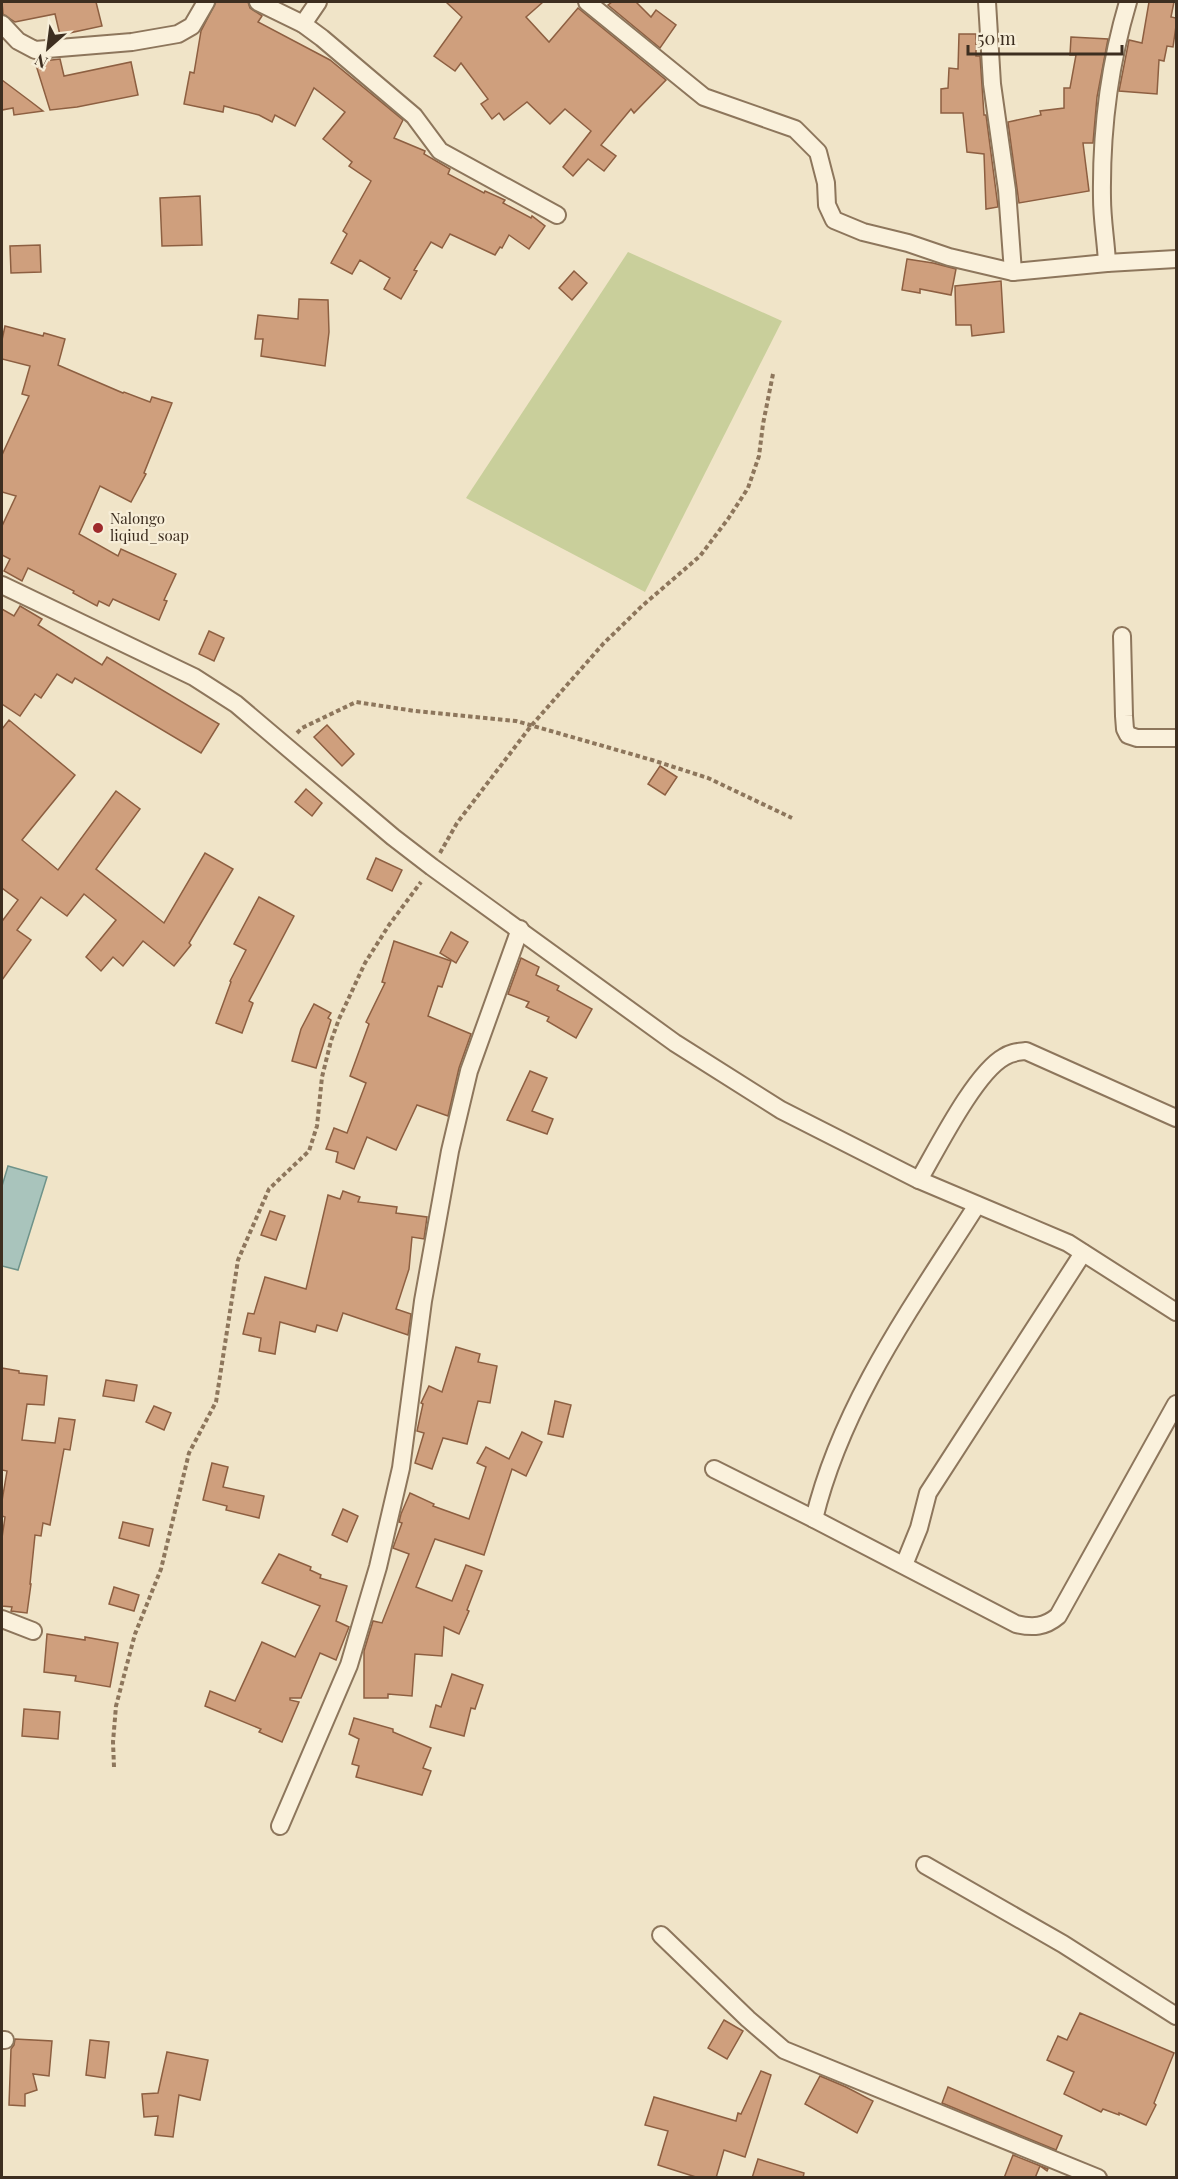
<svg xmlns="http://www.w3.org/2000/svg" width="1178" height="2179" viewBox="0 0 1178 2179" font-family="'Playfair Display',serif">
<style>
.green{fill:#c9cf9b}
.water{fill:#a9c4bc;stroke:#6f938a;stroke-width:1.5}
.building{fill:#cf9f7d;stroke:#8d5f41;stroke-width:1.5}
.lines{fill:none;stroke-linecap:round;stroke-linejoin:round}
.minor-casing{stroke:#8d765c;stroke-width:20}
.path{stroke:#8d765c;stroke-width:4;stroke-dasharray:4.5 3;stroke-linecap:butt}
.minor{stroke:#faf1dc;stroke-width:16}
.poi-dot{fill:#9e2a2b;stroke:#f7eed8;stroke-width:2}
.labels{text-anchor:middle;stroke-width:4.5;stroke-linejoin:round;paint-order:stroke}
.poi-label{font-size:15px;fill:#3d2e20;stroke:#f7eed8;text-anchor:start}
</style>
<rect width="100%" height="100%" fill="#f0e4c8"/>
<!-- green -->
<polygon class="green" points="628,252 782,321 645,592 466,498"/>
<!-- water -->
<polygon class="water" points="8,1166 47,1177 18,1270 2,1266 2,1186"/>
<!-- building -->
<g class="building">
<polygon points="2,2 96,2 102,26 60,35 55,14 15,22 3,14"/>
<polygon points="216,2 248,2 250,8 262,16 258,22 330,60 403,120 394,138 425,151 424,154 450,169 448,174 484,193 485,191 505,200 503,203 531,218 532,216 545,226 529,249 509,235 502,248 500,247 495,255 450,234 442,248 431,242 414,270 417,271 401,299 384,289 390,278 360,260 352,274 331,263 347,234 343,231 371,181 349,166 352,162 323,139 345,112 314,88 295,126 275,115 272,122 259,115 224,106 223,112 184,104 190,72 194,73 201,31"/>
<polygon points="446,2 543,2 526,17 549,42 578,8 666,80 634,113 631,109 601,145 616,156 604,171 588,159 573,176 563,167 591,131 565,109 550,124 527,102 504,120 499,113 492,119 481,104 488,99 461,63 455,71 434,56 462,17"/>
<polygon points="612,2 636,2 651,17 656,10 676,25 660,48 608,5"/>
<polygon points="1149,2 1174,2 1171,17 1176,18 1176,26 1173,47 1167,46 1164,61 1159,60 1157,94 1119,91 1129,40 1142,43"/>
<polygon points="959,34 976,34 976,56 980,56 984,115 986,115 998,207 986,209 984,154 967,152 963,113 941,113 941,89 948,88 949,68 958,69"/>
<polygon points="1071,37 1108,39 1097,97 1093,143 1083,143 1089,191 1019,203 1008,122 1041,115 1040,111 1064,108 1064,88 1070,88 1076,55 1070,55"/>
<polygon points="60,59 64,76 131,62 138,95 77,107 50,110 35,62"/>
<polygon points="2,80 30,101 43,111 14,115 13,108 2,110"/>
<polygon points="200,196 202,245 162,246 160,198"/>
<polygon points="40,245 41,272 11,273 10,246"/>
<polygon points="907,259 933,263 956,269 951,295 920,289 920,293 902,290"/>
<polygon points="574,271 587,283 572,300 559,288"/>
<polygon points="1001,281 1004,332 972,336 971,325 956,325 955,286"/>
<polygon points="299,299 328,300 329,332 325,366 261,356 263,339 255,339 258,315 298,319"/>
<polygon points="5,326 43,336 44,333 65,339 58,365 123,393 124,392 150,402 152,397 172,403 144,473 146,474 131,502 100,486 79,534 118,556 121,549 176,574 164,600 167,601 159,620 113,599 109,606 99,601 97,606 73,593 74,591 28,568 22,581 4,571 10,559 2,555 2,526 16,496 2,492 2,455 29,396 22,394 30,366 2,359 2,340"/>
<polygon points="20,606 42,619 38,625 102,665 107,657 219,724 201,753 75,678 72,683 57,674 41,698 35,694 20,716 2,704 2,609 14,616"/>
<polygon points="209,631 224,638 214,661 199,654"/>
<polygon points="9,720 75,775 22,840 58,870 116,791 140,809 96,869 164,923 205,853 233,869 189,943 191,945 174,966 143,941 123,966 113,957 101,971 86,957 116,920 84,894 67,916 41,897 17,930 31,940 2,980 2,918 3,920 18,900 2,888 2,729"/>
<polygon points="327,725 354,754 342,766 314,737"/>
<polygon points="660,766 677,777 665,795 648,784"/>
<polygon points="306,789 322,803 312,816 295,802"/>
<polygon points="376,858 402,870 392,891 367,879"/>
<polygon points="259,897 294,916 249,1001 253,1003 242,1033 216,1023 231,982 230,981 246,950 234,944"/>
<polygon points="451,932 468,942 456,963 440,953"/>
<polygon points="394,941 451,961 442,987 438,986 428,1016 471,1034 459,1068 448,1116 417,1105 396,1150 367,1137 354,1169 336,1162 338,1152 326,1149 334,1128 347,1133 366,1083 350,1076 369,1024 366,1022 385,983 382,982"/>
<polygon points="521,958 539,967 536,975 559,986 557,990 592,1009 576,1038 547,1021 549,1017 526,1007 529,1002 508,994"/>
<polygon points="314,1004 331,1013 328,1018 331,1020 316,1068 292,1061 301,1029"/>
<polygon points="530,1071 547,1078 532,1111 553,1119 547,1134 507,1120"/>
<polygon points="343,1191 360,1197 358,1202 397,1207 396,1213 427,1217 424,1239 412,1237 409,1269 396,1309 411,1314 408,1335 343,1313 337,1331 317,1325 315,1332 280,1322 275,1354 259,1351 261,1338 243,1334 248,1313 254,1314 265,1277 306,1289 328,1195 340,1199"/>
<polygon points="270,1211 285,1216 276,1240 261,1235"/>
<polygon points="456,1347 480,1354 478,1362 497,1366 490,1403 478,1401 467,1444 443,1438 432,1469 415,1463 424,1433 417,1431 423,1404 421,1403 429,1386 442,1392"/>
<polygon points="2,1368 19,1371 19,1373 47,1376 44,1405 27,1404 22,1440 55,1443 59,1418 75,1420 70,1450 64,1449 50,1525 43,1523 41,1536 35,1535 30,1584 31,1584 27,1613 11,1611 12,1607 2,1606 2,1538 5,1517 2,1516 2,1501 7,1471 2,1470"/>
<polygon points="106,1380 137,1385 134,1401 103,1396"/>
<polygon points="555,1401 571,1405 563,1437 548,1434"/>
<polygon points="154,1406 171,1413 164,1430 146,1422"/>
<polygon points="522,1432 542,1442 526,1476 512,1469 484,1555 435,1539 416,1587 452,1601 466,1565 482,1571 467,1610 469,1611 459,1634 444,1627 442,1656 415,1654 412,1696 388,1694 388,1698 364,1698 364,1651 373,1621 382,1623 409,1554 393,1548 402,1523 399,1522 401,1514 410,1493 434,1504 433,1506 469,1519 486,1467 477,1463 486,1447 509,1459"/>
<polygon points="212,1463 228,1467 223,1487 264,1496 259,1518 226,1510 227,1506 203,1500"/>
<polygon points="343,1509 358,1516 347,1542 332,1535"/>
<polygon points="123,1522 153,1529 149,1546 119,1538"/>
<polygon points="279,1554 311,1567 310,1570 321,1575 320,1578 347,1586 336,1621 349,1627 336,1660 320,1653 301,1698 290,1698 290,1700 299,1702 282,1742 259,1732 261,1729 205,1706 210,1691 235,1701 262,1642 295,1657 320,1606 262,1583"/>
<polygon points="114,1587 139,1595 134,1611 109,1604"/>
<polygon points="47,1634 85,1640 85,1637 118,1643 110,1687 75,1681 76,1676 44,1672"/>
<polygon points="452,1674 483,1685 475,1709 471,1708 464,1736 430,1727 436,1705 441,1707"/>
<polygon points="24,1709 60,1712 58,1739 22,1736"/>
<polygon points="354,1718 393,1729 393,1732 431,1748 423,1768 431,1771 422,1795 356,1777 359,1766 352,1764 359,1739 349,1734"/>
<polygon points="1080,2013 1174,2053 1154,2103 1156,2105 1146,2125 1119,2113 1119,2115 1103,2109 1101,2112 1064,2094 1074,2072 1047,2060 1058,2036 1067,2040"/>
<polygon points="724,2020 743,2031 727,2059 708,2048"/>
<polygon points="15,2039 52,2041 49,2076 33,2074 37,2090 25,2094 25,2106 9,2105 11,2049 14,2045"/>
<polygon points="90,2040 109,2042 105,2078 86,2075"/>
<polygon points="167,2052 208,2060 200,2100 179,2095 173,2137 155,2135 158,2116 144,2117 142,2094 158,2093"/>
<polygon points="761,2071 771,2075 745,2157 724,2150 716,2178 699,2178 658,2165 668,2131 645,2125 654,2097 736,2121 738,2113 741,2114"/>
<polygon points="820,2076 846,2087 873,2101 857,2133 805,2104"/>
<polygon points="948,2087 1062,2136 1056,2150 942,2103"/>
<polygon points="1013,2155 1048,2169 1047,2171 1040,2166 1035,2178 1004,2178"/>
<polygon points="758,2159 804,2173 803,2178 752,2178"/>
</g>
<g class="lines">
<defs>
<g id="minor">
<polyline points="258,2 303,24 322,38 414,116 440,151 557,215"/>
<polyline points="587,2 704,97 795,129 818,152 826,183 827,205 834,220 863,232 908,243 949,257 1013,272 1107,263 1176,259"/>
<polyline points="987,2 992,84 1007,190 1013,272"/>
<polyline points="2,24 18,41 35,50 132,42 178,34 192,26 206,2"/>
<polyline points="303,24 318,2"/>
<path d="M1107 263C1106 241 1102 220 1102 198 1101 130 1109 66 1128 2"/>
<polyline points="2,585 194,677 236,704 393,837 432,867 675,1043 781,1110 919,1180 1068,1243 1176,1312"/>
<polyline points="1122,636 1124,716 1125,729 1128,735 1137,738 1176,738"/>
<path d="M919 1180C937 1149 975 1073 1004 1057 1011 1052 1018 1052 1026 1051L1176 1118"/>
<path d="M714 1469 814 1519 1016 1624C1033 1628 1045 1627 1058 1616L1176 1404"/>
<path d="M814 1519C842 1403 914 1304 977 1205"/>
<polyline points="904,1565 919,1528 928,1493 1083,1253"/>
<polyline points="2,1619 33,1631"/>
<polyline points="280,1826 349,1665 378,1567 401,1468 423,1301 450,1151 469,1071 520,929"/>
<polyline points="925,1865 1063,1944 1176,2016"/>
<polyline points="661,1935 748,2019 784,2050 1098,2178"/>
<polyline points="2,2040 5,2040"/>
</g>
</defs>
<!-- minor casing -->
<use href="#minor" class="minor-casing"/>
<!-- path -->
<g class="path">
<polyline points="297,733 302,728 356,702 415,711 516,721 652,760 708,778 792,818"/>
<polyline points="440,853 457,823 531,726 603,644 642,606 700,556 728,519 748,488 759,456 763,424 773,374"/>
<polyline points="114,1767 113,1742 116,1706 135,1634 161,1569 189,1453 216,1402 238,1260 269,1189 309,1151 317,1126 322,1077 331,1041 339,1019 365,963 389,925 421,882"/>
</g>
<!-- minor -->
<use href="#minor" class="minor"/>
</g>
<!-- markers -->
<circle class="poi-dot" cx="98" cy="528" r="6"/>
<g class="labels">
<!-- poi labels -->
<g class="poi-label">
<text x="110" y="524">Nalongo<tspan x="110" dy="17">liqiud_soap</tspan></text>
</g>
</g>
<!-- border -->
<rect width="1178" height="2179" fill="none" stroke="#3d2e20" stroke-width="6"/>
<!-- north arrow -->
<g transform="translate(48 48) rotate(208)" stroke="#f7eed8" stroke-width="4.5" paint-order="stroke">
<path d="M0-4.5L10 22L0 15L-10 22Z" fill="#3d2e20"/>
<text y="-9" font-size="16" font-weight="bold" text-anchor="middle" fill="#3d2e20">N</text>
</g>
<!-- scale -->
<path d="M968 45v9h154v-9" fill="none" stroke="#3d2e20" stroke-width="3"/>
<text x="977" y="45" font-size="18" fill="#3d2e20" stroke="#f7eed8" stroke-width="4.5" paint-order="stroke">50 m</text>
</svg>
